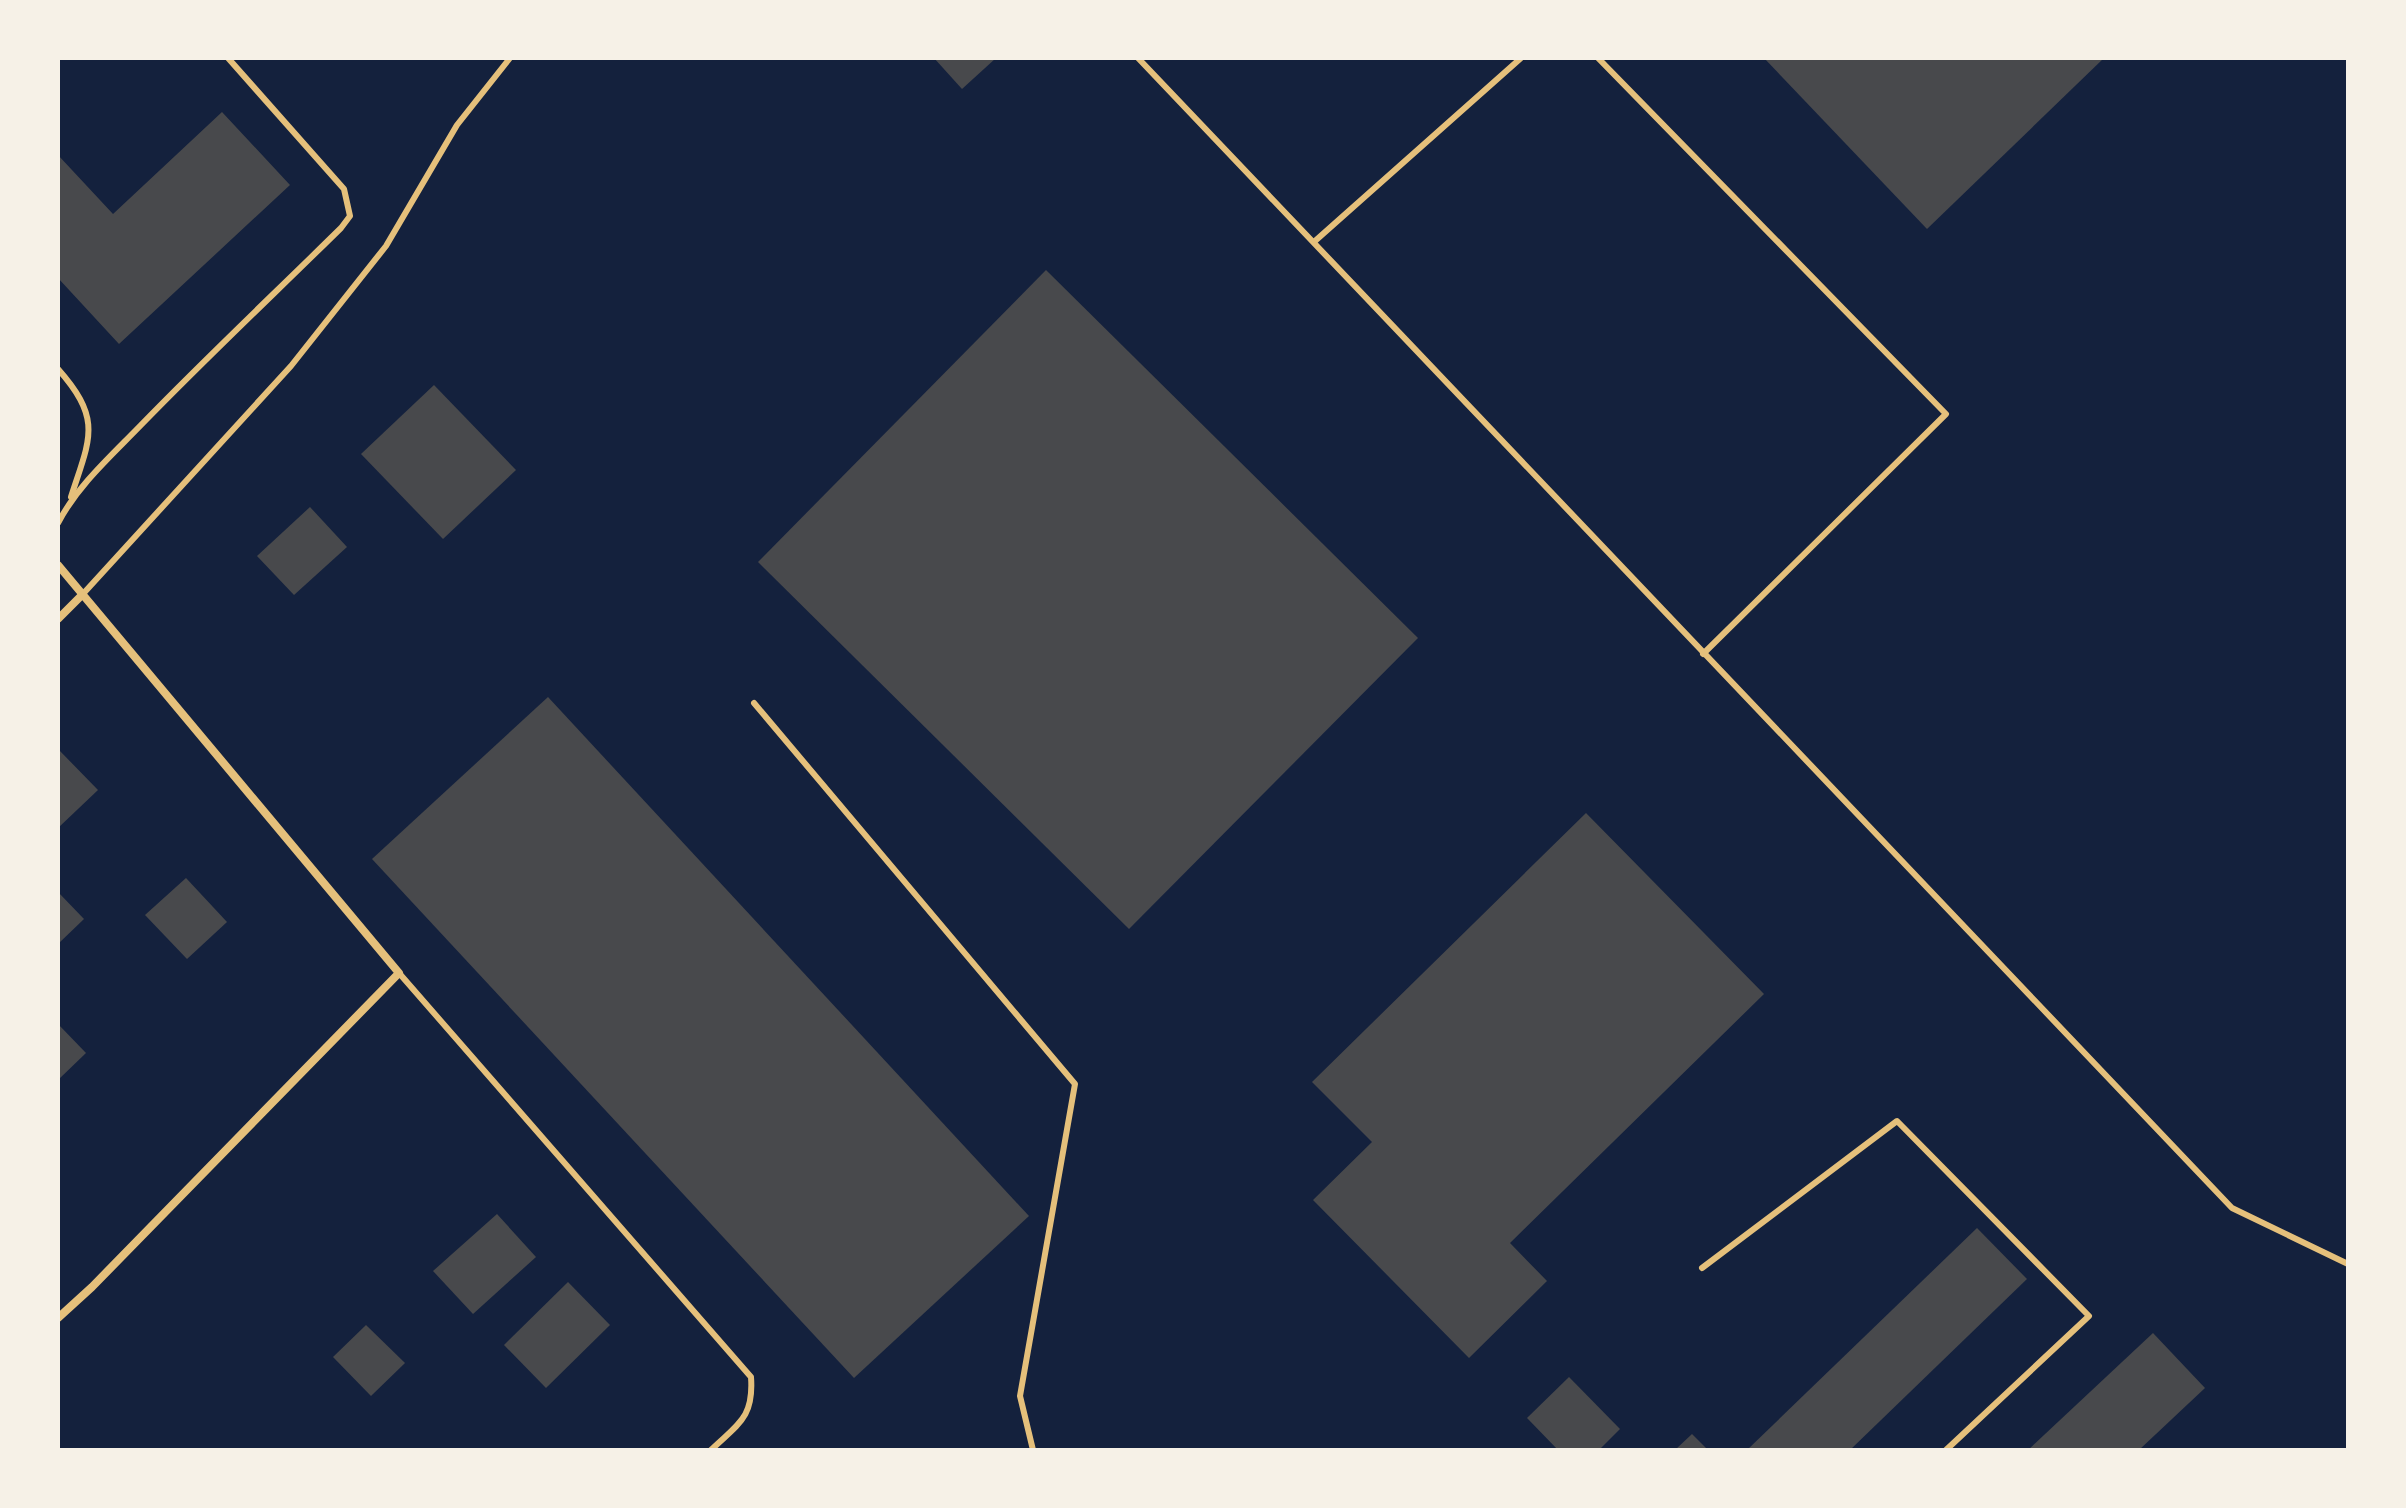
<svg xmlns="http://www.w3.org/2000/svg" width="2406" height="1508" viewBox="0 0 2406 1508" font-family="'Exo 2',sans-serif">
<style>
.building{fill:#48494c}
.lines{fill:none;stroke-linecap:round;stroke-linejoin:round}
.service{stroke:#e5c07b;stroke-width:6}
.minor{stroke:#e5c07b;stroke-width:8}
</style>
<rect width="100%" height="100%" fill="#14213d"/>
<!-- building -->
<g class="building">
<polygon points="934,58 996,58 962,89"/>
<polygon points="1764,58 2104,58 1927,229"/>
<polygon points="222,112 290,185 119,344 58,278 58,155 113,214"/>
<polygon points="1046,270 1418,638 1129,929 758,562"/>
<polygon points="434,385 516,470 443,539 361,454"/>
<polygon points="310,507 347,547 294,595 257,556"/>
<polygon points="548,697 1029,1216 854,1378 372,859"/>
<polygon points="59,750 98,790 58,828 58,751"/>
<polygon points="1586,813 1764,994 1510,1243 1547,1281 1469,1358 1313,1200 1372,1142 1312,1082"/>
<polygon points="186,878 227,922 187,959 145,915"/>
<polygon points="58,892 84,919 58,944"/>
<polygon points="58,1024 86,1053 58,1080"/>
<polygon points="497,1214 536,1257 473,1314 433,1271"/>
<polygon points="1977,1228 2027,1279 1850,1450 1747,1450"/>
<polygon points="568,1282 610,1325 546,1388 504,1345"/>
<polygon points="366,1325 405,1363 371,1396 333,1357"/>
<polygon points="2153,1333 2205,1388 2139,1450 2028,1450"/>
<polygon points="1569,1377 1620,1429 1599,1450 1558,1450 1527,1418"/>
<polygon points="1692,1434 1708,1450 1675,1450"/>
</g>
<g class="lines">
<!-- service -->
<g class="service">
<polyline points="1138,58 2232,1208 2348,1264"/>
<polyline points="1598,58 1946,414 1703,654"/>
<polyline points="1315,241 1521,58"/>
<path d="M58 369C103 420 90 438 71 497"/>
<path d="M58 523C78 485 111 456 141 425 206 358 274 294 341 228L350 216 344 189 228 58"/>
<polyline points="82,595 291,366 386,246 457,125 510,58"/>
<polyline points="754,703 1075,1084 1020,1396 1033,1450"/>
<path d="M399 973 751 1377C754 1418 738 1424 711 1450"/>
<polyline points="1702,1268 1897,1121 2089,1316 1946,1450"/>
</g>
<!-- minor -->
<g class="minor">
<polyline points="58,565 399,973 92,1287 58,1318"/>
<polyline points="58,619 81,596"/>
</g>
</g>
<!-- border -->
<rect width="2406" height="1508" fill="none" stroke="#f6f1e7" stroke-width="120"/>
</svg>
